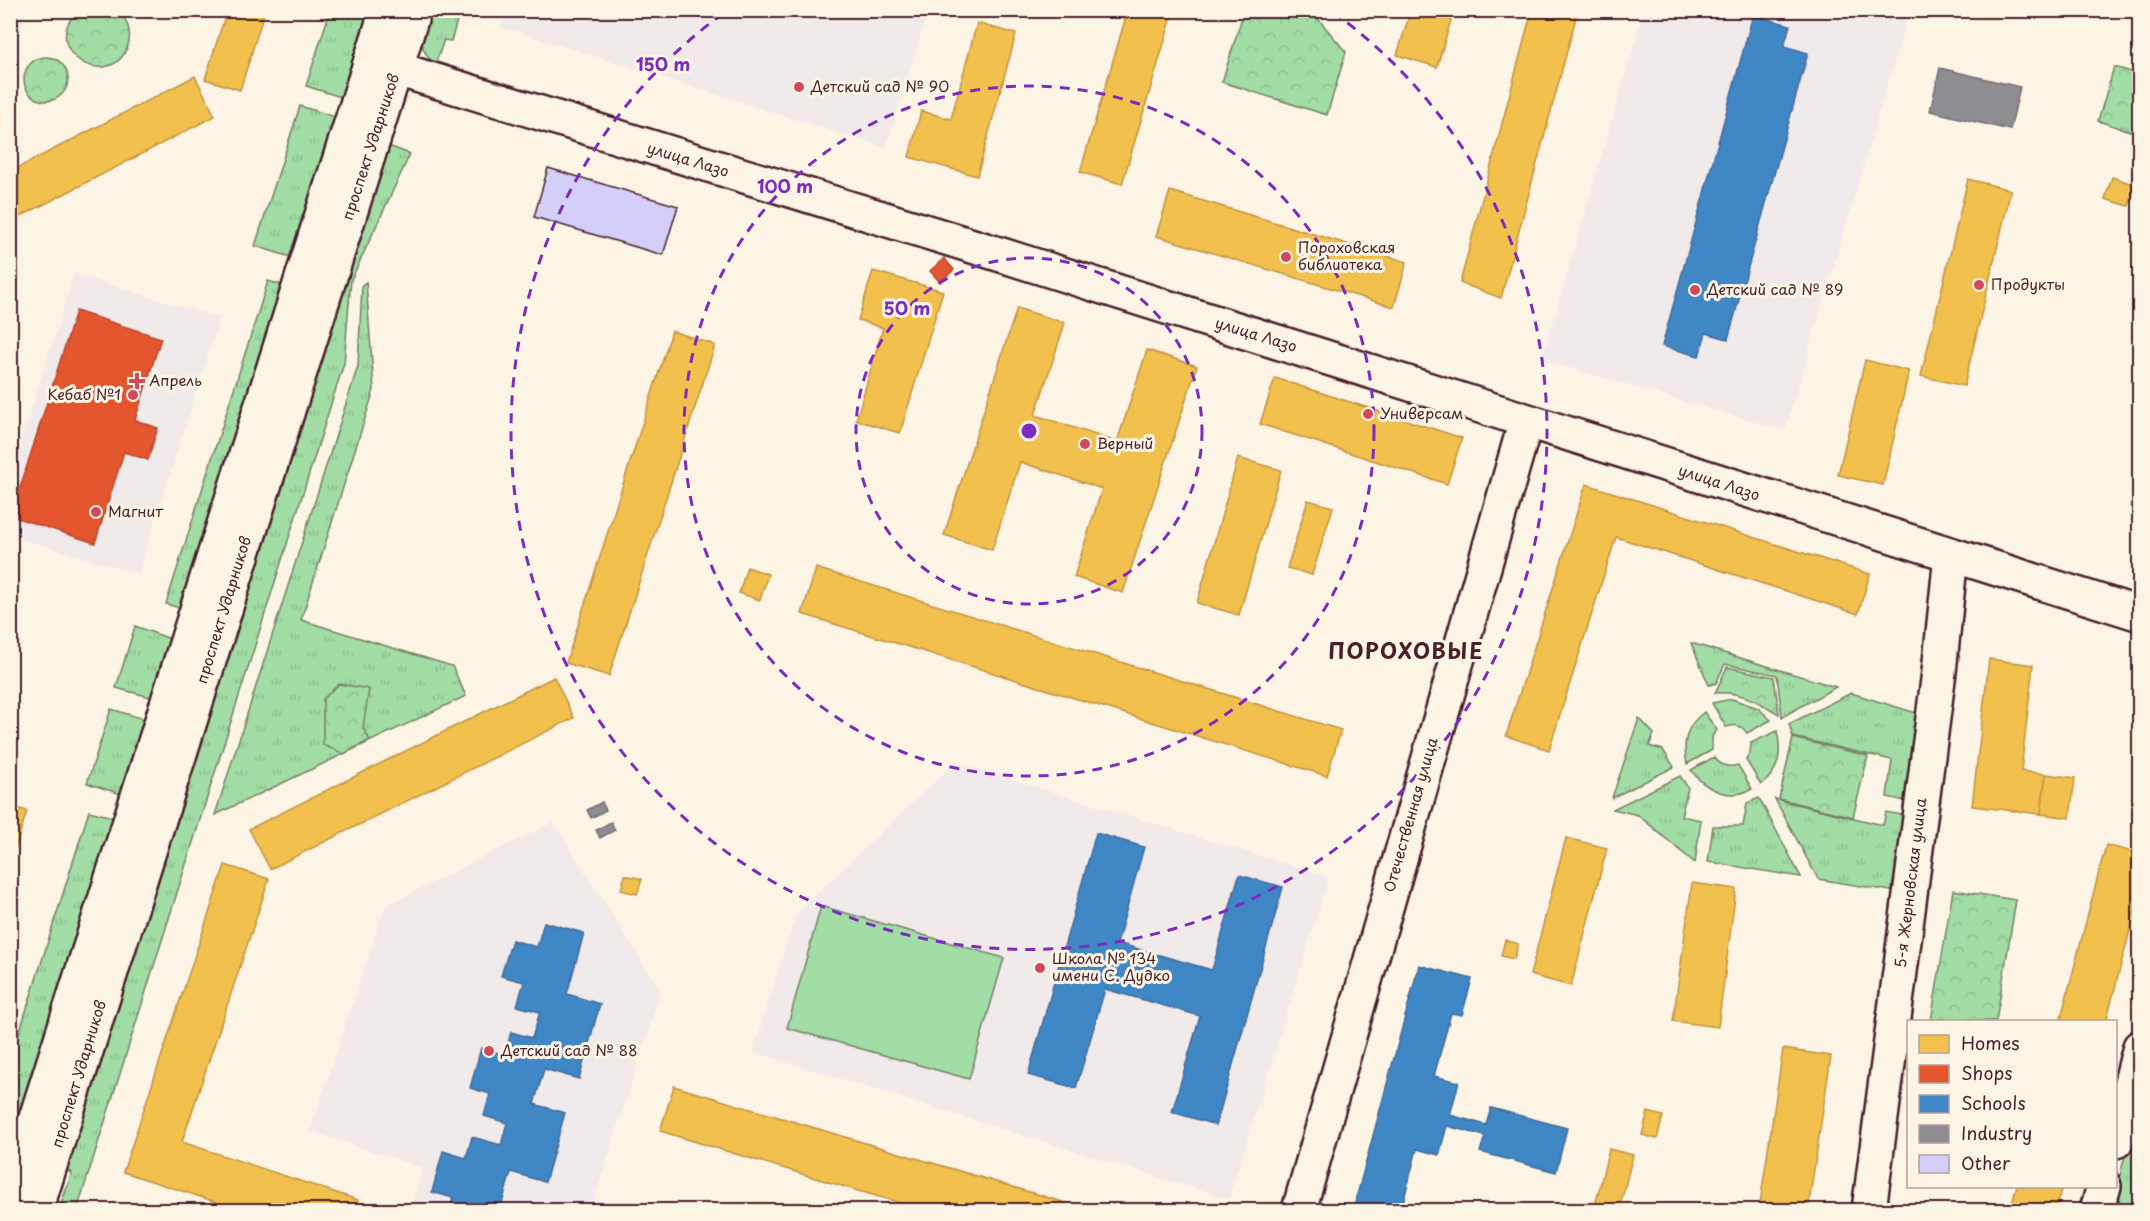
<svg xmlns="http://www.w3.org/2000/svg" width="2150" height="1221" viewBox="0 0 2150 1221" font-family="'Playpen Sans',sans-serif">
<style>
.built{fill:#f0eaeb}
.grass{fill:url(#grass-tufts);stroke:#767e68;stroke-width:1.5}
.park{fill:url(#park-crowns);stroke:#767e68;stroke-width:1.5}
.pitch{fill:#a1dda4;stroke:#767e68;stroke-width:1.5}
.homes{fill:#f2c14e;stroke:#c09044;stroke-width:1.5}
.shops{fill:#e4572e;stroke:#b6462d;stroke-width:1.5}
.schools{fill:#3f88c5;stroke:#426897;stroke-width:1.5}
.industry{fill:#8d8d92;stroke:#796c73;stroke-width:1.5}
.building{fill:#d3cff8;stroke:#4a1f2b;stroke-width:1.5}
.lines{fill:none;stroke-linecap:round;stroke-linejoin:round}
.minor-casing{stroke:#4a1f2b;stroke-width:38}
.minor{stroke:#fcf5e5;stroke-width:33}
.ring{fill:none;stroke:#7b2cbf;stroke-width:3;stroke-dasharray:10 8}
.poi-dot{fill:#d1495b;stroke:#fcf5e5;stroke-width:2}
.labels{text-anchor:middle;stroke-width:6;stroke-linejoin:round;paint-order:stroke}
.poi-label{font-size:15px;fill:#4a1f2b;stroke:#fcf5e5;text-anchor:start}
.street-label{font-size:15px;fill:#4a1f2b;stroke:#fcf5e5}
.district-label{font-size:21px;font-weight:bold;letter-spacing:1.5px;fill:#4a1f2b;stroke:#fcf5e5}
.centre{fill:#7b2cbf;stroke:#fcf5e5;stroke-width:3}
.ring-label{font-size:18px;text-anchor:middle;font-weight:bold;fill:#7b2cbf;stroke:#fcf5e5;stroke-width:6;stroke-linejoin:round;paint-order:stroke}
</style>
<defs>
<pattern id="grass-tufts" width="24" height="20" patternUnits="userSpaceOnUse" patternTransform="scale(1.5)"><rect width="24" height="20" fill="#a1dda4"/><path d="M3 7l-1-3M5 7V3M7 7l1-3M15 17l-1-3M17 17v-4M19 17l1-3" fill="none" stroke="#8cbd8d"/></pattern>
<pattern id="park-crowns" width="20" height="18" patternUnits="userSpaceOnUse" patternTransform="scale(1.5)"><rect width="20" height="18" fill="#a1dda4"/><path d="M2 6a3 3 0 1 1 6 0M12 15a3 3 0 1 1 6 0" fill="none" stroke="#8cbd8d"/></pattern>
</defs>
<rect width="100%" height="100%" fill="#fcf5e5"/>
<filter id="ink" filterUnits="userSpaceOnUse"><feTurbulence type="fractalNoise" baseFrequency=".0167" numOctaves="2"/><feDisplacementMap in="SourceGraphic" scale="12" xChannelSelector="R" yChannelSelector="G"/><feConvolveMatrix kernelMatrix="1 2 1 2 8 2 1 2 1" color-interpolation-filters="sRGB"/></filter>
<g filter="url(#ink)">
<!-- built -->
<g class="built">
<polygon points="11,10 26,11 11,61 10,11"/>
<polygon points="507,10 928,10 928,11 886,148 502,27"/>
<polygon points="1644,11 1909,11 1785,431 1542,360"/>
<polygon points="74,274 220,318 138,574 11,536 11,473"/>
<polygon points="955,762 1329,877 1229,1199 753,1052 796,914"/>
<polygon points="553,822 661,991 591,1210 410,1210 423,1168 310,1131 385,906"/>
</g>
<!-- grass -->
<g class="grass">
<polygon points="330,11 372,11 344,98 306,86"/>
<path d="M425 11H460L451 41 444 40 435 65C416 47 421 34 425 11Z"/>
<polygon points="300,106 338,118 294,258 255,246"/>
<polygon points="383,144 410,154 351,280 344,363 77,1210 59,1210 72,1173 58,1167"/>
<polygon points="268,281 285,286 183,609 166,604"/>
<polygon points="366,282 374,390 301,620 452,666 466,696 215,815 358,366 362,285"/>
<polygon points="135,626 173,640 154,698 116,688"/>
<polygon points="1691,643 1836,687 1782,717 1777,675 1725,664 1716,683 1709,685"/>
<polygon points="1851,693 1926,716 1915,803 1887,797 1892,760 1793,737 1789,724"/>
<path d="M1732 699 1758 708 1771 720 1747 733C1741 725 1735 724 1726 727L1712 703Z"/>
<polygon points="111,709 147,720 124,795 87,783"/>
<path d="M1704 712 1717 730 1712 736V750L1687 764C1682 742 1686 726 1704 712Z"/>
<polygon points="1639,718 1654,734 1649,746 1663,750 1674,767 1612,798"/>
<path d="M1777 731C1782 753 1780 771 1761 785L1746 760 1750 753 1751 743Z"/>
<path d="M1714 757C1721 766 1727 768 1738 765L1752 789C1729 801 1705 790 1691 770Z"/>
<polygon points="1680,776 1688,788 1681,816 1701,820 1695,863 1638,815 1613,809"/>
<polygon points="1759,798 1801,877 1708,862 1713,826 1743,826 1747,803"/>
<polygon points="1775,799 1883,825 1886,812 1913,817 1903,893 1818,879"/>
<polygon points="89,811 116,818 11,1151 11,1059"/>
<polygon points="2139,1101 2138,1210 2111,1210"/>
</g>
<!-- park -->
<g class="park">
<path d="M118 10C127 20 132 32 128 45 113 93 37 54 77 11Z"/>
<polygon points="1244,11 1302,11 1314,14 1346,52 1327,115 1222,82"/>
<circle cx="46" cy="79" r="22"/>
<polygon points="2114,67 2139,74 2139,134 2098,121"/>
<path d="M1727 667 1774 677 1779 714C1757 701 1741 691 1715 693Z"/>
<polygon points="339,684 369,689 363,728 370,740 344,754 323,745 323,699"/>
<polygon points="1793,738 1868,756 1853,817 1779,799"/>
<polygon points="1953,890 2016,900 1996,1021 1931,1021"/>
</g>
<!-- pitch -->
<polygon class="pitch" points="821,906 1004,958 969,1079 787,1028"/>
<!-- homes -->
<g class="homes">
<polygon points="227,10 265,10 240,90 205,79"/>
<polygon points="1128,10 1174,10 1122,184 1080,172"/>
<polygon points="1411,10 1454,10 1437,67 1397,55"/>
<polygon points="1532,10 1578,10 1501,298 1460,283"/>
<polygon points="977,23 1016,34 977,176 909,157 921,111 951,119"/>
<polygon points="195,76 215,116 10,222 10,172"/>
<polygon points="2112,177 2136,185 2129,206 2105,199"/>
<polygon points="1968,179 2011,190 1964,386 1921,376"/>
<polygon points="1170,191 1407,262 1394,307 1156,236"/>
<polygon points="873,271 943,291 900,433 856,420 883,328 858,320"/>
<polygon points="1017,308 1065,323 1035,415 1117,442 1147,350 1197,366 1123,593 1074,577 1102,489 1085,483 1020,462 992,550 944,535"/>
<polygon points="672,331 715,345 609,676 566,663"/>
<polygon points="1865,360 1909,371 1883,485 1838,475"/>
<polygon points="1275,378 1462,438 1447,484 1260,424"/>
<polygon points="1238,458 1281,470 1239,615 1197,603"/>
<polygon points="1586,484 1870,574 1858,614 1616,537 1549,750 1506,736"/>
<polygon points="1308,500 1333,507 1312,575 1287,568"/>
<polygon points="747,567 768,574 760,600 739,593"/>
<polygon points="816,568 1341,730 1327,776 802,614"/>
<polygon points="1989,659 2033,665 2021,771 2046,774 2041,814 1972,806"/>
<polygon points="554,677 574,718 270,869 249,829"/>
<polygon points="2046,774 2075,778 2070,818 2041,814"/>
<polygon points="10,806 27,811 10,865"/>
<polygon points="1566,838 1607,848 1571,986 1530,975"/>
<polygon points="2106,845 2140,854 2138,900 2106,1022 2060,1022"/>
<polygon points="225,865 269,879 182,1142 358,1200 355,1210 241,1210 123,1172"/>
<polygon points="625,875 642,879 637,894 621,890"/>
<polygon points="1692,883 1736,889 1718,1027 1673,1021"/>
<polygon points="1505,940 1518,944 1514,959 1501,956"/>
<polygon points="1783,1049 1831,1056 1808,1210 1759,1210"/>
<polygon points="674,1086 1090,1210 924,1210 845,1187 660,1131"/>
<polygon points="1648,1112 1663,1116 1657,1139 1642,1135"/>
<polygon points="1609,1149 1633,1155 1619,1210 1594,1210"/>
<polygon points="2017,1186 2062,1186 2056,1210 2010,1210"/>
</g>
<!-- shops -->
<g class="shops">
<polygon points="944,258 954,270 940,282 930,271"/>
<polygon points="76,311 161,338 135,420 158,428 153,443 148,460 124,452 95,543 11,516"/>
</g>
<!-- schools -->
<g class="schools">
<polygon points="1753,15 1790,25 1784,46 1808,53 1728,339 1706,333 1699,356 1662,346"/>
<polygon points="1096,833 1144,847 1117,943 1212,970 1239,875 1283,887 1216,1125 1172,1112 1200,1016 1105,989 1076,1088 1028,1075"/>
<polygon points="544,922 584,933 567,994 600,1004 579,1079 544,1069 534,1104 565,1113 545,1182 511,1172 500,1210 450,1210 453,1198 432,1192 443,1151 466,1158 472,1137 501,1145 507,1123 484,1116 490,1094 470,1088 481,1048 505,1055 511,1032 532,1038 540,1012 517,1006 524,982 501,976 512,940 537,947"/>
<polygon points="1419,965 1472,979 1462,1015 1451,1013 1434,1076 1459,1082 1450,1115 1486,1125 1491,1108 1567,1128 1556,1172 1480,1152 1485,1136 1447,1126 1439,1155 1417,1149 1401,1210 1353,1210"/>
</g>
<!-- industry -->
<g class="industry">
<polygon points="1940,68 2020,87 2010,130 1930,111"/>
<polygon points="602,802 606,810 591,818 587,810"/>
<polygon points="611,822 615,830 600,838 596,830"/>
</g>
<!-- building -->
<polygon class="building" points="548,168 678,206 663,255 534,217"/>
<g class="lines">
<defs>
<g id="minor">
<polyline points="371,61 992,252 2140,614"/>
<polyline points="2116,1141 2140,1047"/>
<polyline points="10,1200 387,10"/>
<polyline points="36,1210 414,10"/>
<polyline points="1299,1210 1526,421"/>
<polyline points="1869,1210 1939,672 1951,555"/>
<polyline points="2097,1210 2104,1186"/>
</g>
</defs>
<!-- minor casing -->
<use href="#minor" class="minor-casing"/>
<!-- minor -->
<use href="#minor" class="minor"/>
</g>
</g>
<!-- distance rings -->
<g class="ring">
<circle cx="1029" cy="431" r="173"/>
<circle cx="1029" cy="431" r="345"/>
<path d="M1333 12A518 518 0 1 1 725 12"/>
</g>
<!-- markers -->
<g class="poi-dot">
<circle cx="799" cy="87" r="6"/>
<circle cx="1286" cy="257" r="6"/>
<circle cx="1979" cy="285" r="6"/>
<circle cx="1695" cy="290" r="6"/>
<path d="M134 372h6v6h6v6h-6v6h-6v-6h-6v-6h6z"/>
<circle cx="133" cy="395" r="6"/>
<circle cx="1368" cy="414" r="6"/>
<circle cx="1085" cy="444" r="6"/>
<circle cx="96" cy="512" r="6"/>
<circle cx="1040" cy="968" r="6"/>
<circle cx="489" cy="1051" r="6"/>
</g>
<g class="labels">
<!-- poi labels -->
<g class="poi-label">
<text x="811" y="92">Детский сад № 90</text>
<text x="1298" y="253">Пороховская<tspan x="1298" dy="17">библиотека</tspan></text>
<text x="1991" y="290">Продукты</text>
<text x="1707" y="295">Детский сад № 89</text>
<text x="149" y="386">Апрель</text>
<text x="121" y="400" text-anchor="end">Кебаб №1</text>
<text x="1380" y="419">Универсам</text>
<text x="1097" y="449">Верный</text>
<text x="108" y="517">Магнит</text>
<text x="1052" y="964">Школа № 134<tspan x="1052" dy="17">имени С. Дудко</tspan></text>
<text x="501" y="1056">Детский сад № 88</text>
</g>
<!-- street labels -->
<g class="street-label">
<text transform="translate(371 147) rotate(-72)" y="5">проспект Ударников</text>
<text transform="translate(688 160) rotate(17)" y="5">улица Лазо</text>
<text transform="translate(1256 335) rotate(17)" y="5">улица Лазо</text>
<text transform="translate(1719 483) rotate(18)" y="5">улица Лазо</text>
<text transform="translate(224 610) rotate(-73)" y="5">проспект Ударников</text>
<text transform="translate(1411 815) rotate(-74)" y="5">Отечественная улица</text>
<text transform="translate(1911 883) rotate(-83)" y="5">5-я Жерновская улица</text>
<text transform="translate(79 1074) rotate(-73)" y="5">проспект Ударников</text>
</g>
<!-- district labels -->
<g class="district-label">
<text x="1406" y="659">ПОРОХОВЫЕ</text>
</g>
</g>
<circle cx="1029" cy="431" r="9" class="centre"/>
<g class="ring-label">
<text x="663" y="71">150 m</text>
<text x="785" y="193">100 m</text>
<text x="907" y="315">50 m</text>
</g>
<!-- margin -->
<rect width="2150" height="1221" fill="none" stroke="#fcf5e5" stroke-width="36"/>
<rect x="18" y="18" width="2114" height="1185" fill="none" stroke="#4a1f2b" stroke-width="2" filter="url(#ink)"/>
<!-- legend -->
<rect x="1907" y="1020" width="210" height="168" fill="#fcf5e5" stroke="#b59f9b" stroke-width="1.5"/>
<rect x="1919" y="1035" width="30" height="18" fill="#f2c14e" stroke="#b59f9b" stroke-width="1.5"/>
<text x="1961" y="1050" font-size="18" fill="#4a1f2b">Homes</text>
<rect x="1919" y="1065" width="30" height="18" fill="#e4572e" stroke="#b59f9b" stroke-width="1.5"/>
<text x="1961" y="1080" font-size="18" fill="#4a1f2b">Shops</text>
<rect x="1919" y="1095" width="30" height="18" fill="#3f88c5" stroke="#b59f9b" stroke-width="1.5"/>
<text x="1961" y="1110" font-size="18" fill="#4a1f2b">Schools</text>
<rect x="1919" y="1125" width="30" height="18" fill="#8d8d92" stroke="#b59f9b" stroke-width="1.5"/>
<text x="1961" y="1140" font-size="18" fill="#4a1f2b">Industry</text>
<rect x="1919" y="1155" width="30" height="18" fill="#d3cff8" stroke="#b59f9b" stroke-width="1.5"/>
<text x="1961" y="1170" font-size="18" fill="#4a1f2b">Other</text>
</svg>
